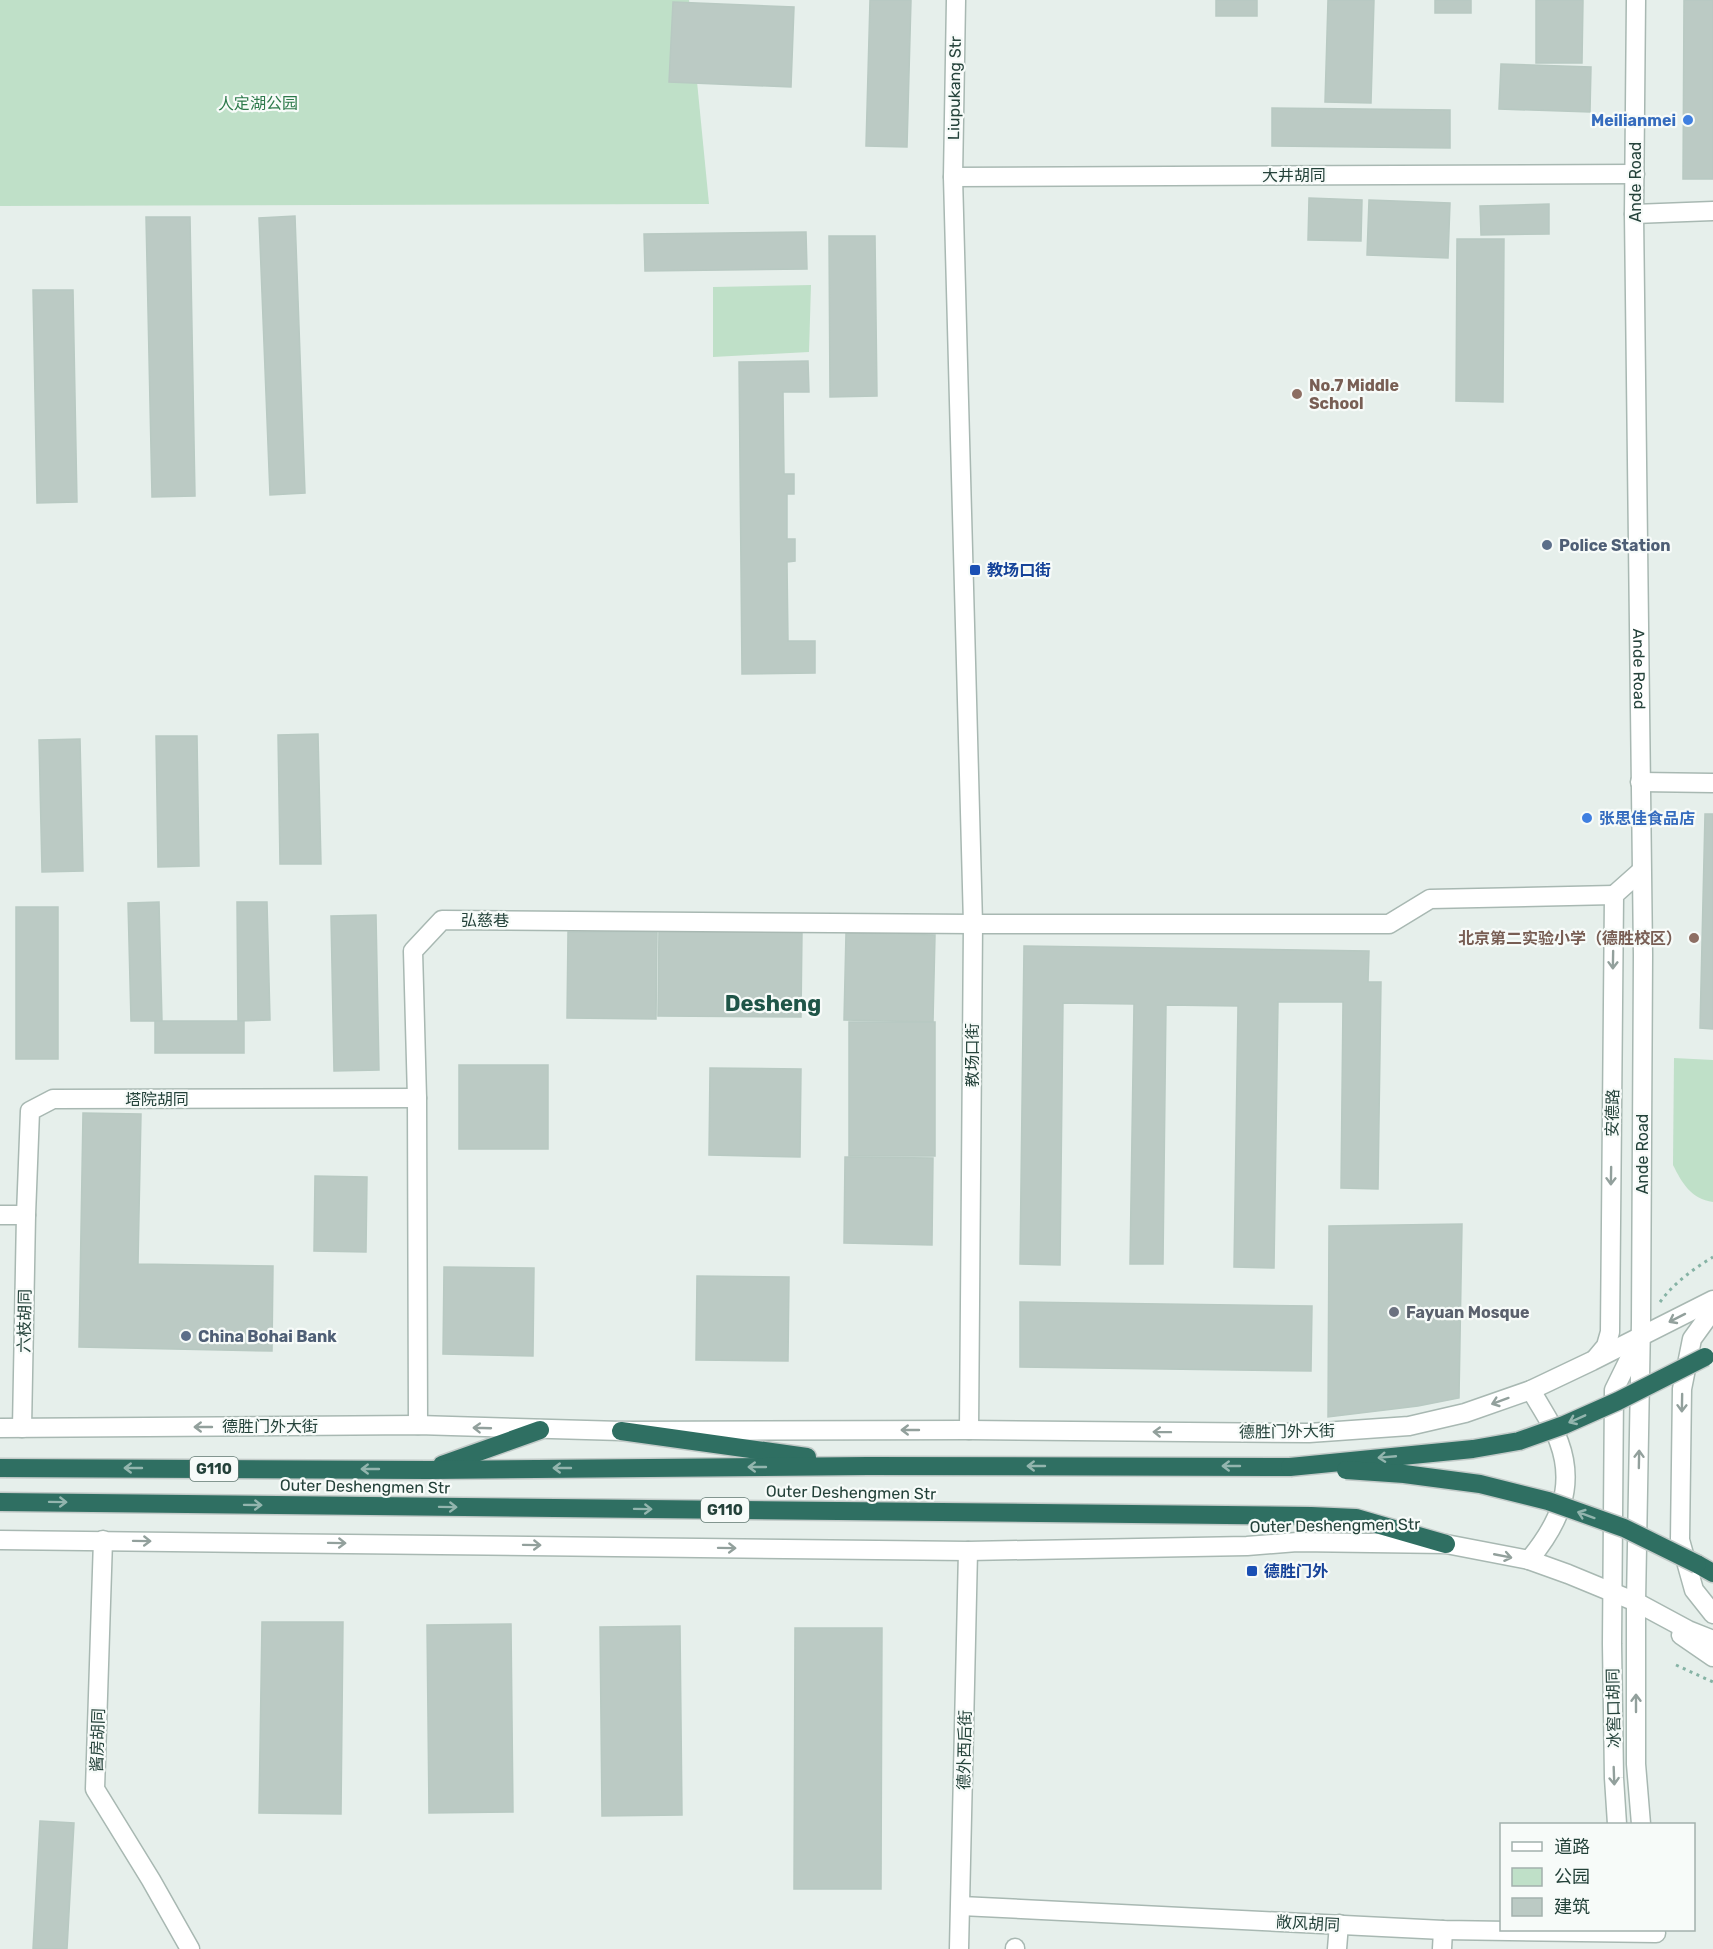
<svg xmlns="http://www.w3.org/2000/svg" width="1713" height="1949" viewBox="0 0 1713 1949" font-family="Rubik,'Noto Sans SC',sans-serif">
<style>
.green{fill:#bfe0c8}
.building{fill:#bbcac4;stroke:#b8c9c2;stroke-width:1.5}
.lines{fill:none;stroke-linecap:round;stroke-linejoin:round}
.minor-casing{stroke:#a8b8b2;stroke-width:21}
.highway-casing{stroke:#c2cac8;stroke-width:21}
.path{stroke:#86b3a5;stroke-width:3;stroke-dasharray:3 4.5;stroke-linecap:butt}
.minor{stroke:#fff;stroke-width:18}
.highway{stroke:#2f6f62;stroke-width:18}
.highway-bridge-casing{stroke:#c2cac8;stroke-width:21;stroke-linecap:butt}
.highway-bridge{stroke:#2f6f62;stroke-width:18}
.oneway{stroke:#92a09c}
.oneway2{stroke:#93b5ae}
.shop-dot{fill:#3f7fe0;stroke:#f7fbf9;stroke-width:2}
.education-dot{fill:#8d6e63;stroke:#f7fbf9;stroke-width:2}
.service-dot{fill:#5c6f8a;stroke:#f7fbf9;stroke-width:2}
.transit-dot{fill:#1a4fb4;stroke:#f7fbf9;stroke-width:2}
.worship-dot{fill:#6b7280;stroke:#f7fbf9;stroke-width:2}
.labels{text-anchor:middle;stroke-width:4.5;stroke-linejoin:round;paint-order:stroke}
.shield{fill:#f7fbf9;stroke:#637a73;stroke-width:1.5}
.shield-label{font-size:15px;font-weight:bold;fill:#24423a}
.street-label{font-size:16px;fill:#24423a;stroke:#f7fbf9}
.park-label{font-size:16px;fill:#2d7a4b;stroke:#f7fbf9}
.shop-label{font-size:16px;font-weight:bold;fill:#366cbe;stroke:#f7fbf9;text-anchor:end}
.education-label{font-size:16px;font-weight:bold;fill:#785e54;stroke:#f7fbf9;text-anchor:start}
.service-label{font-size:16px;font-weight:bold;fill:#4e5e75;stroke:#f7fbf9;text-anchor:start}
.transit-label{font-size:16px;font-weight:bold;fill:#164399;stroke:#f7fbf9;text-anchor:start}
.worship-label{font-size:16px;font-weight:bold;fill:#5b616d;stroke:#f7fbf9;text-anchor:start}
.district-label{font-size:22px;font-weight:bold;fill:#1f5548;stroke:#f7fbf9}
</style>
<rect width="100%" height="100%" fill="#e6efeb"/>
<!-- green -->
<g class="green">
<polygon points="0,0 689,0 709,204 0,206"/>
<polygon points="811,285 809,352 713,357 713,287"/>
<path d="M1674 1058 1713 1060V1202C1691 1199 1682 1183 1673 1165Z"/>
</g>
<!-- building -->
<g class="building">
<polygon points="870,0 911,0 907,147 866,146"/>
<rect x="1216" y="0" width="41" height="16"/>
<polygon points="1328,0 1374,0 1371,103 1325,102"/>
<rect x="1435" y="0" width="36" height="13"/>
<polygon points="1536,0 1583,0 1582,63 1536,63"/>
<polygon points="1684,0 1713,0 1713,179 1683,179"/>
<polygon points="673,2 794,7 791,87 669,82"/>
<polygon points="1501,64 1591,67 1590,112 1499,109"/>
<polygon points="1272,108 1450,110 1450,148 1272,146"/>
<polygon points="1309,198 1362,200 1361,241 1308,240"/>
<polygon points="1369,200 1450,203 1448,258 1367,255"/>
<polygon points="1549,204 1549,234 1481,235 1480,206"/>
<polygon points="295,216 305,493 270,495 259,218"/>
<polygon points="146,217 190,217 195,496 152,497"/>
<polygon points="806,232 807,269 645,271 644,234"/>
<polygon points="829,236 875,236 877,396 830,397"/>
<polygon points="1457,239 1504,239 1503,402 1456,401"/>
<polygon points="33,290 73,290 77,502 37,503"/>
<polygon points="808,361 809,392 783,392 784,474 794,474 794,494 787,494 787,539 795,539 795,561 787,562 788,641 815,641 815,673 742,674 739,362"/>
<polygon points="318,734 321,864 280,864 278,735"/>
<polygon points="156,736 197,736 199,866 158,867"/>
<polygon points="80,739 83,871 42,872 39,740"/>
<polygon points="1705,814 1713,814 1713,1029 1700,1028"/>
<polygon points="159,902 162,1021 131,1021 128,903"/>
<polygon points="237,902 267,902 270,1020 238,1021"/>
<rect x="16" y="907" width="42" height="152"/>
<polygon points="376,915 379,1070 334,1071 331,916"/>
<polygon points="659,929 802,931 801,1017 658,1016"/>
<polygon points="568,932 657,932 656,1019 567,1018"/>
<polygon points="846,933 935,935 933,1022 844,1020"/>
<polygon points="1024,946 1369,951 1368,982 1381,982 1378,1189 1341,1188 1343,1002 1278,1002 1274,1268 1234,1267 1238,1006 1166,1005 1163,1264 1130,1264 1134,1004 1063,1003 1060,1265 1020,1264"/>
<rect x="155" y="1021" width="89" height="32"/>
<rect x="849" y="1022" width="86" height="134"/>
<rect x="459" y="1065" width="89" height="84"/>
<polygon points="710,1068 801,1069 800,1157 709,1155"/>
<polygon points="83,1113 141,1114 138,1264 273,1266 272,1351 79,1347"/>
<polygon points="845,1157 933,1158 932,1245 844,1243"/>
<polygon points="315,1176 367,1177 366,1252 314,1251"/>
<polygon points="1462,1224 1459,1398 1418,1406 1328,1417 1329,1226"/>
<polygon points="444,1267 534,1268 533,1356 443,1354"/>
<polygon points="697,1276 789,1277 788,1361 696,1360"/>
<polygon points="1020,1302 1312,1306 1311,1371 1020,1367"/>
<polygon points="262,1622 343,1622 341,1814 259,1813"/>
<polygon points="511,1624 513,1812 429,1813 427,1625"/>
<polygon points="680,1626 682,1815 602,1816 600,1627"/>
<polygon points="795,1628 882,1628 881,1889 794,1889"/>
<polygon points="40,1821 74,1823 67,1949 33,1949"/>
</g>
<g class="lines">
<defs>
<g id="minor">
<polyline points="956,0 953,177 973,924 969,1430"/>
<path id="s1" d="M1636 0 1634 214 1643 955 1641 1322 1636 1602V1764L1641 1824"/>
<polyline points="953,177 1635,174"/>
<polyline points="1634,214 1713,211"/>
<polyline points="1640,782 1713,783"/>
<polyline points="0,1215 26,1215 30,1111 53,1099 417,1098"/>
<polyline points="1713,1310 1692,1339 1682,1389 1680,1540 1694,1590 1713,1614"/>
<polyline points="1596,1358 1606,1346 1610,1332 1614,895 1641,871"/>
<polyline points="418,1425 417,1098 413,951 442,920 973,924 1389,924 1430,899 1614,895"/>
<polyline points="0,1428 418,1425 621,1431 969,1430 1309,1433 1409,1426 1465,1413 1531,1390 1592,1361 1713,1300"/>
<polyline points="22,1428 26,1215"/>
<polyline points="0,1540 968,1551 1247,1546 1297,1542 1446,1544 1529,1560 1568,1574 1636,1602 1688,1630 1713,1640"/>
<polyline points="103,1540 95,1789 151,1880 190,1949"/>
<path d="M1529 1560C1558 1525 1576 1488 1559 1442 1553 1424 1540 1407 1531 1390"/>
<polyline points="1681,1635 1713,1657"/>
<polyline points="1617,1824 1614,1778 1612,1644 1614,1390 1638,1341"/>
<polyline points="961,1906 1443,1930 1656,1933"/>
<polyline points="959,1949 968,1551"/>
<polyline points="1015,1949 1015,1948"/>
<polyline points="1337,1949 1339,1924"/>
<polyline points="1442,1949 1443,1930"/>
</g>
<g id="highway">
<polyline points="621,1431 807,1457"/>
<polyline points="442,1465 540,1430"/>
<polyline points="0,1468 429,1470 868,1466 1290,1467"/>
<polyline points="0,1502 1311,1516 1356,1518 1446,1544"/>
<polyline points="1697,1564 1713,1573"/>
</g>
</defs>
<!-- minor casing -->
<use href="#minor" class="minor-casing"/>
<!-- highway casing -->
<use href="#highway" class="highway-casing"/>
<!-- path -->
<g class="path">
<path d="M1660 1302C1674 1283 1693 1269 1713 1257"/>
<polyline points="1676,1665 1713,1682"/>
</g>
<!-- minor -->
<use href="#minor" class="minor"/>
<!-- highway -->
<use href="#highway" class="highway"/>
<defs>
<g id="highway-bridge">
<polyline points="1290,1467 1473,1449 1519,1441 1564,1425 1618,1401 1705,1357"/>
<polyline points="1346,1470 1404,1474 1480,1484 1548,1501 1624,1528 1697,1564"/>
</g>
</defs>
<!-- highway-bridge casing -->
<use href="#highway-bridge" class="highway-bridge-casing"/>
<!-- highway-bridge -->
<use href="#highway-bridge" class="highway-bridge"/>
</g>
<!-- one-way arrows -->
<defs><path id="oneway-shaft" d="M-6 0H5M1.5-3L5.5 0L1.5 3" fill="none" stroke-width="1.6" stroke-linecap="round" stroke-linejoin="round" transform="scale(1.5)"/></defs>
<g class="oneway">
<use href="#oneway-shaft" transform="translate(1613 960) rotate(91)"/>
<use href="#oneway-shaft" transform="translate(1611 1176) rotate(91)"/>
<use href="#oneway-shaft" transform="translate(1677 1318) rotate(153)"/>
<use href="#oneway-shaft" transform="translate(1500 1401) rotate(160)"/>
<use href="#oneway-shaft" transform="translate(1682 1403) rotate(91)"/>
<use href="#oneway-shaft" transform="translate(203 1427) rotate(180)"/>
<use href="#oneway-shaft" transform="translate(482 1428) rotate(-178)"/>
<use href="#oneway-shaft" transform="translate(910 1430) rotate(180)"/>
<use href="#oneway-shaft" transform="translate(1162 1432) rotate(-179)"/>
<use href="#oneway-shaft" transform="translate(1639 1459) rotate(-89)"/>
<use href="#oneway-shaft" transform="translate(142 1541) rotate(1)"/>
<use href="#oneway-shaft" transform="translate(337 1543) rotate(1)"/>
<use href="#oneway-shaft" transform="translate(532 1545) rotate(1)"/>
<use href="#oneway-shaft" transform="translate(727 1548) rotate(1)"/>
<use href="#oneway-shaft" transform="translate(1503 1556) rotate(11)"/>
<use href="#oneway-shaft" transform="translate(1636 1703) rotate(-90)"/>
<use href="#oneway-shaft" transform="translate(1614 1776) rotate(88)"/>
</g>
<g class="oneway2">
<use href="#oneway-shaft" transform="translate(1577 1419) rotate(156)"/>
<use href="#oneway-shaft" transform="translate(1387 1457) rotate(175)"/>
<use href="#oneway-shaft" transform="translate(1036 1466) rotate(-180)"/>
<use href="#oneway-shaft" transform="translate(1231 1466) rotate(-180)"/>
<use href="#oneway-shaft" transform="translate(757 1467) rotate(180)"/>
<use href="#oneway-shaft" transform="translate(133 1468) rotate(-180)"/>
<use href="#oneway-shaft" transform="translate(562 1468) rotate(180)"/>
<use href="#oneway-shaft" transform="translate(370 1469) rotate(-180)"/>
<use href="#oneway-shaft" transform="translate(58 1502) rotate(1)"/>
<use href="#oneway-shaft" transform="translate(253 1505) rotate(1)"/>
<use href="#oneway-shaft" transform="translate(448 1507) rotate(1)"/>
<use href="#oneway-shaft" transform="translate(643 1509) rotate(1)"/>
<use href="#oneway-shaft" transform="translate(1586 1515) rotate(-160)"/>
</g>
<!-- markers -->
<g class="shop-dot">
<circle cx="1688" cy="120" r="6"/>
<circle cx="1587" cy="818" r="6"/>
</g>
<g class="education-dot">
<circle cx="1297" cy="394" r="6"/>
<circle cx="1694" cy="938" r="6"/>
</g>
<g class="service-dot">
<circle cx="1547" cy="545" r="6"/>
<circle cx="186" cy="1336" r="6"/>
</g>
<g class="transit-dot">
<rect x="969" y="564" width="12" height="12" rx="3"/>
<rect x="1246" y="1565" width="12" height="12" rx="3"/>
</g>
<circle class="worship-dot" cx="1394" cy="1312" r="6"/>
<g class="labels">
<!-- shield labels -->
<g class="shield">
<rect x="190" y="1457" width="48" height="24" rx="4.5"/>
<rect x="701" y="1498" width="48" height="24" rx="4.5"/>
</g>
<g class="shield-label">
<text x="214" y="1474">G110</text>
<text x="725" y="1515">G110</text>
</g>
<!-- street labels -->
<g class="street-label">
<text transform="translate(954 88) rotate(-89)" y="6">Liupukang Str</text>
<text x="1294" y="181">大井胡同</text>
<text transform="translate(1635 182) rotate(-90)" y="6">Ande Road</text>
<text dy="6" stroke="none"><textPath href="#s1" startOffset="669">Ande Road</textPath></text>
<text x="485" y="926">弘慈巷</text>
<text transform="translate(972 1055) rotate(-90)" y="6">教场口街</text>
<text x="157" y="1105">塔院胡同</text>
<text transform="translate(1612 1113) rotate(-89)" y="6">安德路</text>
<text transform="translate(1642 1154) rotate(-90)" y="6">Ande Road</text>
<text transform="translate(24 1321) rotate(-89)" y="6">六枝胡同</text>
<text x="270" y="1432">德胜门外大街</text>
<text transform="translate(1287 1431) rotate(-1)" y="6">德胜门外大街</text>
<text transform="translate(365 1486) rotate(1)" y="6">Outer Deshengmen Str</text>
<text transform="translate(851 1492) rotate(1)" y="6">Outer Deshengmen Str</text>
<text transform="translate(1335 1525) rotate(-1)" y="6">Outer Deshengmen Str</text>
<text transform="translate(1613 1708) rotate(-91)" y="6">冰窖口胡同</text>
<text transform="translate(97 1740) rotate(-88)" y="6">酱房胡同</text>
<text transform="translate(964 1750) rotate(-89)" y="6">德外西后街</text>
<text transform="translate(1308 1923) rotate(3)" y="6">敞风胡同</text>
</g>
<!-- park labels -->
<g class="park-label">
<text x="258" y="109">人定湖公园</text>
</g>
<!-- shop labels -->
<g class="shop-label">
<text x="1676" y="126">Meilianmei</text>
<text x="1599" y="824" text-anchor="start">张思佳食品店</text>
</g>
<!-- education labels -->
<g class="education-label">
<text x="1309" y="391">No.7 Middle<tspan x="1309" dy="18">School</tspan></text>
<text x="1682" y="944" text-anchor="end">北京第二实验小学（德胜校区）</text>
</g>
<!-- service labels -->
<g class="service-label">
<text x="1559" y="551">Police Station</text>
<text x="198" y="1342">China Bohai Bank</text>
</g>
<!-- transit labels -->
<g class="transit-label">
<text x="987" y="576">教场口街</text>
<text x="1264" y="1577">德胜门外</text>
</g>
<!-- worship labels -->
<g class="worship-label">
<text x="1406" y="1318">Fayuan Mosque</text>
</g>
<!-- district labels -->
<g class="district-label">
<text x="773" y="1011">Desheng</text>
</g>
</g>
<!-- legend -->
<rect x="1500" y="1823" width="195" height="108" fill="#f7fbf9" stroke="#a3b1ad" stroke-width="1.5"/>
<rect x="1512" y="1842" width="30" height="9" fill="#ffffff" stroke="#a3b1ad" stroke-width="1.5"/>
<text x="1554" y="1853" font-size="18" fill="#24423a">道路</text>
<rect x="1512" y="1868" width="30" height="18" fill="#bfe0c8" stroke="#a3b1ad" stroke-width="1.5"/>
<text x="1554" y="1883" font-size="18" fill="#24423a">公园</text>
<rect x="1512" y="1898" width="30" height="18" fill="#bbcac4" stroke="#a3b1ad" stroke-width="1.5"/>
<text x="1554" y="1913" font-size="18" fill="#24423a">建筑</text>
</svg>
